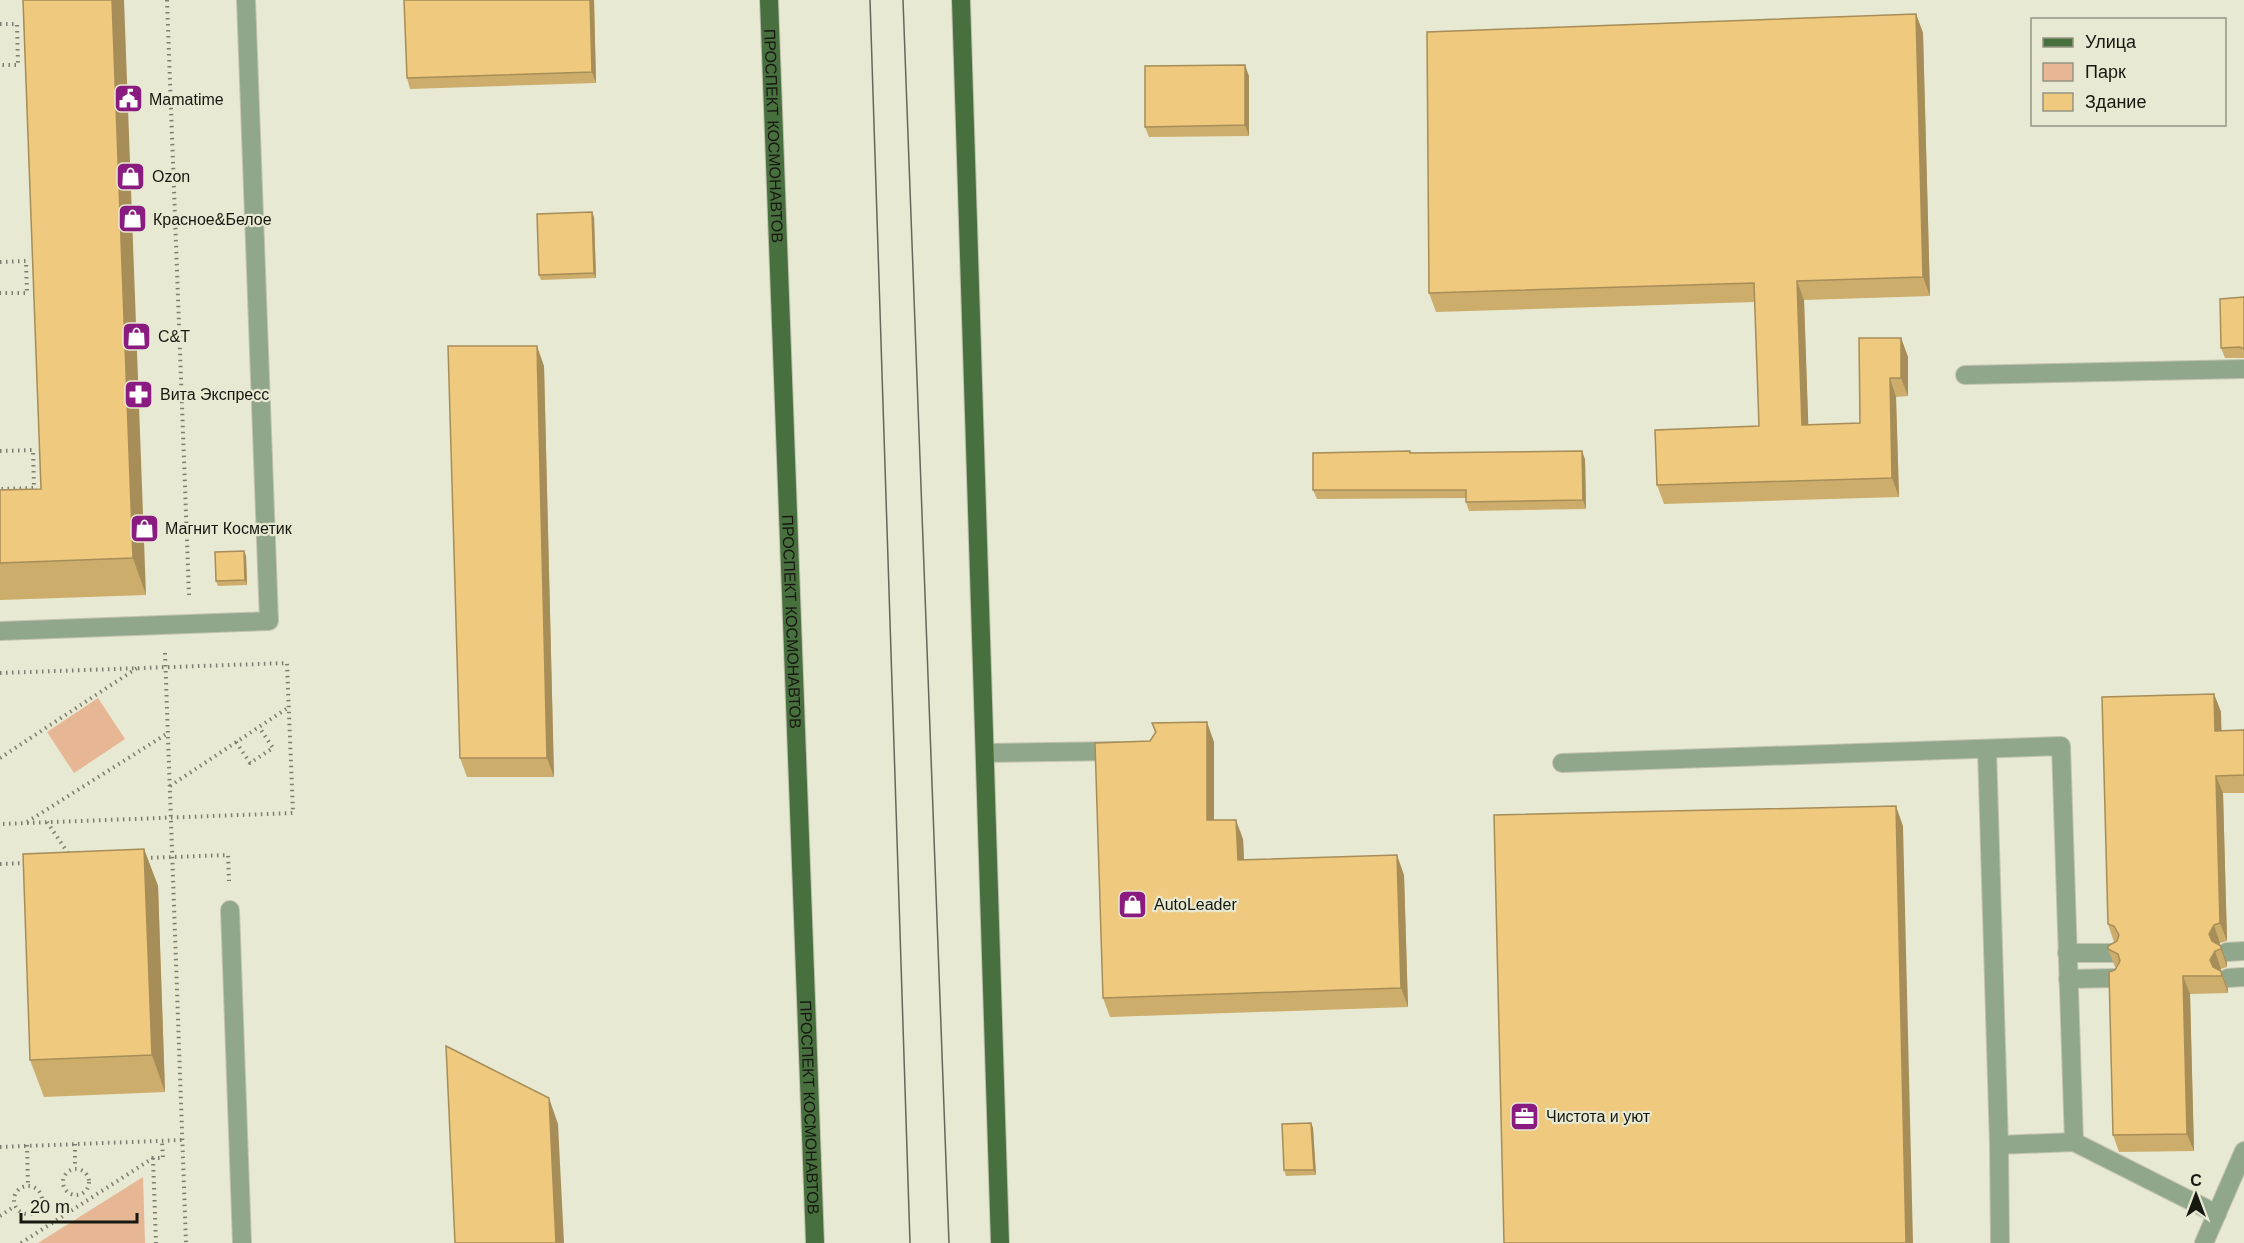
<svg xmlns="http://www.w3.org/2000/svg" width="2244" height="1243" viewBox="0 0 2244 1243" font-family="Helvetica,sans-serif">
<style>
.green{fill:#e7b695}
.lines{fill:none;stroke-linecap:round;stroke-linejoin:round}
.lane-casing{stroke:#c2c3af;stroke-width:20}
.street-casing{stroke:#c2c3af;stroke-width:20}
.primary-casing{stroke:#c2c3af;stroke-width:20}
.path{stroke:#7d7e6f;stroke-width:4;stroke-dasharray:1.5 4.5;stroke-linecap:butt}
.lane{stroke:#90a78b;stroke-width:18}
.street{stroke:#90a78b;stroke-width:18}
.primary{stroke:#48703f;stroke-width:18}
.tram{stroke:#666759;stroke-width:1.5}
.wall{fill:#cdad6c}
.shaded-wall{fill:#a78d58}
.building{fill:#eec97e;stroke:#a78d58;stroke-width:1.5}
.labels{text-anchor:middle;stroke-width:4.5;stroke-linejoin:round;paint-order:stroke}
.poi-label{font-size:16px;fill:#171810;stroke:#e7e9d2;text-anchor:start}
.street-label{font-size:16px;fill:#171810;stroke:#e7e9d2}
</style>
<rect width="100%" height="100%" fill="#e7e9d2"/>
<!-- green -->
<g class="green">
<polygon points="98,698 125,739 74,773 47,732"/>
<polygon points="143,1177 145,1243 38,1243"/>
</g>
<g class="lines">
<defs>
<g id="lane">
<polyline points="1965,375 2244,369"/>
<polyline points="0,631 269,621 246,0"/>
<polyline points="1987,749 1999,1145 2000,1243"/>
<polyline points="985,753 1118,751"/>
<polyline points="1562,763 2061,746 2074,1142"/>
<polyline points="230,910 242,1243"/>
<polyline points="2227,952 2244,951"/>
<polyline points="2067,953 2114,953"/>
<polyline points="2228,978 2244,977"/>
<polyline points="2068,979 2115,978"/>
<polyline points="1999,1145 2074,1142 2217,1214"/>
</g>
<polyline id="street" points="2204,1243 2244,1151"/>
<g id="primary">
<path id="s1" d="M769 0 815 1243"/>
<polyline points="961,0 1000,1243"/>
</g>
</defs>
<!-- lane casing -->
<use href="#lane" class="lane-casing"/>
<!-- street casing -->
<use href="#street" class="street-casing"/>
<!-- primary casing -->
<use href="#primary" class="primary-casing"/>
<!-- path -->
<g class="path">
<polyline points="167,0 189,595"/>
<polyline points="0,24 17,24 18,65 0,65"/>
<polyline points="0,262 26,261 27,293 0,293"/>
<polyline points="0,451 33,450 34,488 0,489"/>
<polyline points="165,653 186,1243"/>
<polyline points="0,673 287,663 293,813 0,824"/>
<polyline points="236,742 250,763 273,748 259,727"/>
<polyline points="0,758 137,668"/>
<polyline points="170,786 289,707"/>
<polyline points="27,822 168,733"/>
<polyline points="47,822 70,856"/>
<polyline points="145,858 228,855 229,881"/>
<polyline points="0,864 26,863"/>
<polyline points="75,1144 75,1168"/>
<polyline points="27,1145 28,1185"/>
<polyline points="0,1147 183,1140"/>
<polyline points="153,1158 156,1243"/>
<circle cx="76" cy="1182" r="13"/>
<circle cx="28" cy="1200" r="14"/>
<polyline points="0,1216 15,1206"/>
<polyline points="21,1243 153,1158 163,1158 162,1141"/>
</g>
<!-- lane -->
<use href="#lane" class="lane"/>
<!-- street -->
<use href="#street" class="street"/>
<!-- primary -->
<use href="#primary" class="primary"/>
<!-- tram -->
<g class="tram">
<polyline points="870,0 910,1243"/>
<polyline points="903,0 949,1243"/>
</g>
</g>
<!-- wall -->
<g class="wall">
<polygon points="23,0 146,595 0,600 0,490 41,489"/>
<polygon points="594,0 596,83 410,89 407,78"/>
<polygon points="1916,14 1923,33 1930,296 1804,300 1808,425 1860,423 1901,338 1908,357 1908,396 1896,397 1899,497 1664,504 1657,485 1759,426 1755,302 1436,312 1429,293"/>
<polygon points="1249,76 1249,136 1149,137 1145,127"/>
<polygon points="594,217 596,278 541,280 539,275"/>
<polygon points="2244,297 2244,358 2225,358 2221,348"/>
<polygon points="544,366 554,777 467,777 460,758"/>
<polygon points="1411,453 1585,459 1586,509 1469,511 1466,502 1466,498 1317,499 1313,490"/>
<polygon points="246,556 247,585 218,586 216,581"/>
<polygon points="2214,694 2221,712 2221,731 2244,730 2244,793 2223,793 2227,941 2220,943 2219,945 2227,963 2227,967 2221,969 2220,971 2221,971 2228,989 2228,993 2190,994 2194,1151 2119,1152 2113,1135 2115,970 2116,967 2115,967 2108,949 2116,942 2114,942 2108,924"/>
<polygon points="1152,723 1214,742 1214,820 1243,839 1244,860 1404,875 1408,1007 1110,1017 1103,998 1150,741 1155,733"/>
<polygon points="144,849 158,886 165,1092 44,1097 30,1060"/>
<polygon points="1311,1123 1313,1128 1316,1175 1286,1176 1284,1170"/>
</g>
<!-- shaded-wall -->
<g class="shaded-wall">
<polygon points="112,0 124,0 146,595 133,558"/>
<polygon points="590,0 594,0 596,83 592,72"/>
<polygon points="1916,14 1923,33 1930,296 1923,277"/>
<polygon points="1245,65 1249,76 1249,136 1245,125"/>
<polygon points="592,212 594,217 596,278 594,273"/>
<polygon points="1797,281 1804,300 1809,444 1802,425"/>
<polygon points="1901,338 1908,357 1908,396 1901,378"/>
<polygon points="537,346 544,366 554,777 547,758"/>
<polygon points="1890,378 1896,397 1899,497 1892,478"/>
<polygon points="1582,451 1585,459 1586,509 1583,500"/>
<polygon points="244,551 246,556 247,585 245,580"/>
<polygon points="2214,694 2221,712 2222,749 2215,731"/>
<polygon points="1207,722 1214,742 1214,840 1207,820"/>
<polygon points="2216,776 2223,793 2227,941 2220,923"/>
<polygon points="1896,806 1903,826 1913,1243 1906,1243"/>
<polygon points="1236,820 1243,839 1245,880 1238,860"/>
<polygon points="144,849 158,886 165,1092 152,1055"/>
<polygon points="1397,855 1404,875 1408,1007 1401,988"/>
<polygon points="2214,925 2220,943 2216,952 2209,934"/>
<polygon points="2221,946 2227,963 2227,967 2221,949"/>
<polygon points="2215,951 2221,969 2218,976 2216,976 2210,960"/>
<polygon points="2221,971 2228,989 2228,993 2222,976"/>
<polygon points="2183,976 2190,994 2194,1151 2187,1134"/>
<polygon points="549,1098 558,1124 564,1243 556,1243"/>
<polygon points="1311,1123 1313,1128 1316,1175 1314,1170"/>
</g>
<!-- building -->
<g class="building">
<polygon points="23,0 112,0 133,558 0,563 0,490 41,489"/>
<polygon points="404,0 590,0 592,72 407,78"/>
<polygon points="1916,14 1923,277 1797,281 1802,425 1860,423 1859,338 1901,338 1901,378 1890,378 1892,478 1657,485 1655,430 1759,426 1754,283 1429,293 1427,32"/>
<polygon points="1245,65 1245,125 1145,127 1145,66"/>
<polygon points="592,212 594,273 539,275 537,214"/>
<polygon points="2244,297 2244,349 2240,347 2221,348 2220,299"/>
<polygon points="448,346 537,346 547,758 460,758"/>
<polygon points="1410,451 1410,453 1582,451 1583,500 1466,502 1466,490 1313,490 1313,453"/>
<polygon points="244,551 245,580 216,581 215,552"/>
<polygon points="2214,694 2215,731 2244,730 2244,775 2216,776 2220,923 2214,925 2209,934 2212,941 2221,946 2221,949 2215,951 2210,960 2213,967 2221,971 2222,976 2183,976 2187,1134 2113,1135 2109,972 2115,970 2120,961 2118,954 2108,949 2108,946 2117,941 2119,935 2114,926 2108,924 2102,697"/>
<polygon points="1207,722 1207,820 1236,820 1238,860 1397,855 1401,988 1103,998 1095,743 1150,741 1156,732 1152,723"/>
<polygon points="1896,806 1906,1243 1504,1243 1494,815"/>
<polygon points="144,849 152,1055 30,1060 23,854"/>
<polygon points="446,1046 549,1098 556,1243 455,1243"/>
<polygon points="1311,1123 1314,1170 1284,1170 1282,1124"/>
</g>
<!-- icons -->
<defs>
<symbol id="civic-square" viewBox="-11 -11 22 22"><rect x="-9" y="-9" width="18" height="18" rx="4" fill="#8a1c81" stroke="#e7e9d2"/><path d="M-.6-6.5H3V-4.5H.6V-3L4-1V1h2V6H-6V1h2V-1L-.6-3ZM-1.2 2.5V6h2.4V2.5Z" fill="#fff"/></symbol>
<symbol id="shop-square" viewBox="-11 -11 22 22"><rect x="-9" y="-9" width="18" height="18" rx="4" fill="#8a1c81" stroke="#e7e9d2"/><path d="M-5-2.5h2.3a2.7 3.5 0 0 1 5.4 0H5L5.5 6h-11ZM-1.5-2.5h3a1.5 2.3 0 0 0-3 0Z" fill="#fff"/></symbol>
<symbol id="pharmacy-square" viewBox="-11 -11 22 22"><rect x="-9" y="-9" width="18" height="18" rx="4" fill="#8a1c81" stroke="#e7e9d2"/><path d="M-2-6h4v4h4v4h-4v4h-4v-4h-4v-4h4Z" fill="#fff"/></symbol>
<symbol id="office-square" viewBox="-11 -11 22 22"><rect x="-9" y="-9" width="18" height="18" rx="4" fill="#8a1c81" stroke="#e7e9d2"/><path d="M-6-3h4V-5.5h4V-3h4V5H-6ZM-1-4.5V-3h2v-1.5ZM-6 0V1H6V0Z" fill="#fff"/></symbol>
</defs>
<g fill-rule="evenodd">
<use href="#civic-square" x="112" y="82" width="33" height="33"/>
<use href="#shop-square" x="114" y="160" width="33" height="33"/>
<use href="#shop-square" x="116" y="202" width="33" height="33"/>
<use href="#shop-square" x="120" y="320" width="33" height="33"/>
<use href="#pharmacy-square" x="122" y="378" width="33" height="33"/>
<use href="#shop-square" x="128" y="512" width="33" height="33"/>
<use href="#shop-square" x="1116" y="888" width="33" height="33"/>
<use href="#office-square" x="1508" y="1100" width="33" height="33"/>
</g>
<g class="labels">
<!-- poi labels -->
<g class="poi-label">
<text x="149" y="105">Mamatime</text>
<text x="152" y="182">Ozon</text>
<text x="153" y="225">Красное&amp;Белое</text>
<text x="158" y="342">С&amp;Т</text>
<text x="160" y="400">Вита Экспресс</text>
<text x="165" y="534">Магнит Косметик</text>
<text x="1154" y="910">AutoLeader</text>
<text x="1546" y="1122">Чистота и уют</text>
</g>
<!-- street labels -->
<g class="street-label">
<text dy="6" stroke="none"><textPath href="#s1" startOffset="136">ПРОСПЕКТ КОСМОНАВТОВ</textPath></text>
<text dy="6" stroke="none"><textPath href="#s1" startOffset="622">ПРОСПЕКТ КОСМОНАВТОВ</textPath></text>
<text dy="6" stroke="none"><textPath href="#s1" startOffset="1108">ПРОСПЕКТ КОСМОНАВТОВ</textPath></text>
</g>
</g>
<!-- legend -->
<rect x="2031" y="18" width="195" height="108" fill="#e7e9d2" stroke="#949584" stroke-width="1.5"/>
<rect x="2043" y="38" width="30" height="9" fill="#48703f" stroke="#949584" stroke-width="1.5"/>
<text x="2085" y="48" font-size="18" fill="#171810">Улица</text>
<rect x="2043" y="63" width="30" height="18" fill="#e7b695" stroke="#949584" stroke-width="1.5"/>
<text x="2085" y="78" font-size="18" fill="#171810">Парк</text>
<rect x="2043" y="93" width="30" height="18" fill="#eec97e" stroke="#949584" stroke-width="1.5"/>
<text x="2085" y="108" font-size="18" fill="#171810">Здание</text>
<!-- north arrow -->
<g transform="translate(2196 1195)" stroke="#e7e9d2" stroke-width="4.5" paint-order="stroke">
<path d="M0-4.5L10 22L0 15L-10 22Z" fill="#171810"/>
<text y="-9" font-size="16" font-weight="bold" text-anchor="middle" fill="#171810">С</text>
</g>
<!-- scale -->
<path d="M21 1213v9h116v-9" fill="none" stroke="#171810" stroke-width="3"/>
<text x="30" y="1213" font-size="18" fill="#171810" stroke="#e7e9d2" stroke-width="4.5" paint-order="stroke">20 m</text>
</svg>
